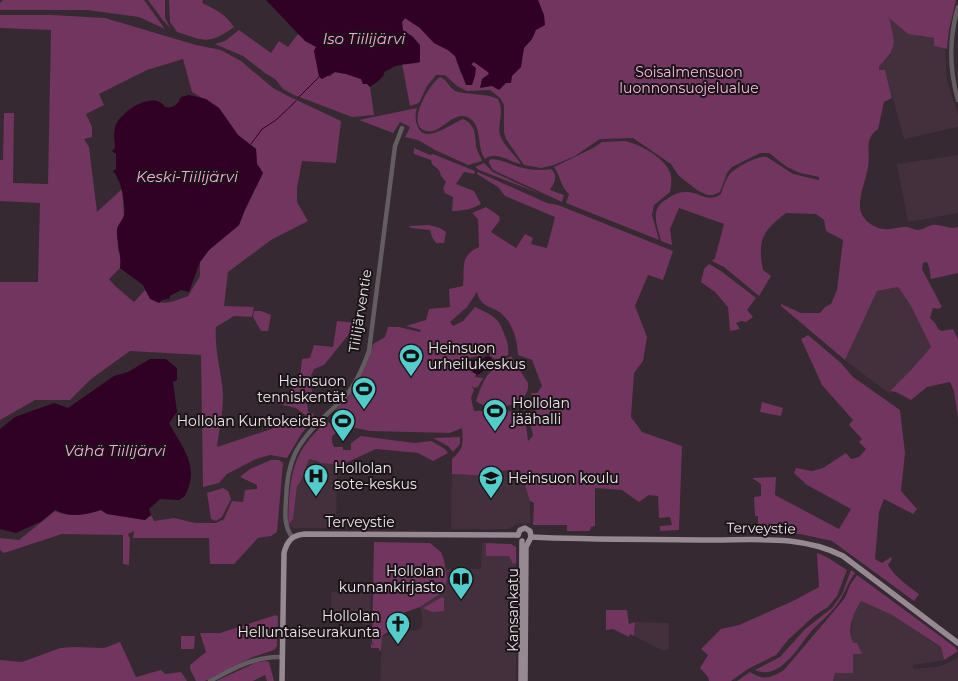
<svg xmlns="http://www.w3.org/2000/svg" width="958" height="681" viewBox="0 0 958 681" font-family="Montserrat,sans-serif">
<style>
.built{fill:#44303d}
.green{fill:#71355f;fill-rule:evenodd}
.water{fill:#300125}
.lines{fill:none;stroke-linecap:round;stroke-linejoin:round}
.stream{stroke:#300125;stroke-width:1}
.minor{stroke:#635c60;stroke-width:4.5}
.major{stroke:#978992;stroke-width:5.5}
.labels{text-anchor:middle;stroke-width:4;stroke-linejoin:round;paint-order:stroke}
.park-label{font-size:14px;fill:#f6bae1;stroke:#1a1417}
.street-label{font-size:14px;fill:#f0e6ec;stroke:#1a1417}
.poi-label{font-size:14px;fill:#f0e6ec;stroke:#1a1417;text-anchor:start}
.water-label{font-size:15px;font-style:italic;fill:#f9aade;stroke:#1a1417}
</style>
<rect width="100%" height="100%" fill="#362931"/>
<!-- built -->
<g class="built">
<polygon points="889,17 908,34 935,38 934,46 945,49 947,81 958,114 958,127 904,139 885,70 879,70 879,66 890,56"/>
<polygon points="958,155 958,213 908,222 897,164"/>
<polygon points="898,287 911,306 931,347 911,370 890,391 890,394 845,360 877,291"/>
<polygon points="308,459 341,465 337,473 336,528 293,528 288,525 293,519 297,486 301,481"/>
<polygon points="520,470 530,498 530,523 519,524 507,529 451,529 452,474 490,476 490,471"/>
<polygon points="482,543 486,543 487,556 509,556 513,563 516,563 516,681 380,681 382,636 391,635 391,633 400,633 406,629 413,631 418,630 421,628 423,621 420,607 443,592 447,579 445,569 481,569"/>
<polygon points="331,592 371,593 370,625 366,626 352,613 331,613"/>
<polygon points="861,601 892,615 941,648 944,660 913,665 913,669 937,667 946,664 958,657 958,681 833,681 835,673 853,654 854,643 851,639 852,616"/>
<polygon points="635,622 669,623 669,649 664,651 634,636"/>
</g>
<!-- green -->
<g class="green">
<polygon points="3,0 144,0 165,29 139,17 87,10 0,10 0,3"/>
<polygon points="148,0 165,0 165,18 170,28 162,19"/>
<path d="M169 0H203L202 3C217 10 225 14 234 27 209 45 205 41 177 32L170 22Z"/>
<path d="M537 0H956L949 30 947 49 934 46V38L908 34 889 18C895 41 898 49 879 66V70H885L892 98 884 102 878 129C863 140 871 151 868 167 866 180 859 194 860 208 861 219 873 228 884 229 891 230 899 227 906 227 910 227 914 230 918 230 923 230 927 226 932 225 940 223 949 230 958 227V273L931 279 929 267 927 262 923 263 922 269 942 307 938 309 933 308 930 318 935 323 939 330 942 331 953 329 958 339V418L954 391 950 382 927 387 911 400 896 392 890 391 911 370 931 347 911 306 898 287 877 291 845 360 781 306V304L801 313H820L825 307 831 304 837 290 843 240 826 231 824 220 816 214 786 213C763 231 757 239 763 270L771 276 759 296 724 267 712 261 715 258 724 224 679 208 670 229 672 245 661 241C657 224 649 209 667 199 673 195 678 192 685 192 700 191 707 204 721 194 723 187 725 181 729 175 735 168 758 155 767 157L793 174 819 180V177L800 173 787 167 769 153H760L732 167 727 173 720 192 713 195H707L697 190 679 176 671 164 633 138 600 139 575 156 554 165 541 168 524 165 506 139 504 132V105L500 98 490 90 467 91 457 86 445 75H436L427 86 419 103 410 106 402 64 419 62 420 58 413 37 403 31 402 22 405 18 420 28 434 43 448 50 455 56 461 74 474 62 488 72 489 74 482 79 492 86 499 88 510 80 523 50 538 3Z"/>
<path d="M0 15H52L105 18 196 45 221 50 241 61 273 88 288 96 341 121 336 163 302 161 297 188V202L308 221 271 240 228 272 224 306 254 307 252 317 234 316 216 327C214 350 222 373 223 396 223 413 219 430 217 447L292 422H297L300 426 299 422H300L307 427 302 433 287 458 270 455 256 459 227 474 219 483 203 487 201 355 130 351 91 379 70 400H35L0 420V282H38L40 203 0 201V160H3L4 113H14L13 183 48 184 51 30 0 28ZM183 59 192 92 219 108 238 135 256 149 257 164 261 169 239 225 209 250 200 262V276L188 296C177 300 163 307 152 299 149 297 148 293 145 290L134 302 114 285 109 279 120 268 121 259 118 249 117 229 124 216 122 189 97 212 89 147 84 139 92 137V127L86 114 104 105 99 94 147 70Z"/>
<polygon points="239,30 271,53 279,41 288,47 298,34 316,47 329,77 335,72 346,74 361,79 363,84 367,84 370,87 374,115 352,117 294,95 283,89 275,79 265,73 243,56 215,44 225,41"/>
<path d="M440 77C448 80 450 90 458 92 472 95 485 93 498 99 505 113 497 123 500 135 504 147 515 154 521 164 509 162 496 150 485 159 476 146 483 126 469 118 453 109 441 135 427 131 404 127 429 84 440 77Z"/>
<path d="M417 108C415 114 415 120 418 127 425 145 452 123 463 119 478 126 474 137 477 150 479 154 481 158 482 161L468 165 435 150 418 140 405 137 410 127 400 122 393 133 359 120Z"/>
<path d="M625 141C640 144 668 159 671 176 672 181 671 186 670 192L654 205 652 215 659 240 566 203 569 194C560 186 561 177 554 167L593 148 602 142Z"/>
<path d="M414 148 430 155 433 154 475 171 474 174 464 172 456 184 474 191 481 204C472 209 463 211 452 211L453 197 445 193 443 188 446 182 441 176 439 170 432 164 431 160 414 154Z"/>
<path d="M491 159C501 159 509 164 519 167 530 170 540 171 551 169 559 176 554 183 550 190L564 195 562 202 493 170 489 163V161Z"/>
<polygon points="484,163 493,172 541,194 479,170 475,167"/>
<path d="M478 172 547 203 558 205 673 251 663 280 648 275 635 306 647 337 643 361 634 373 631 417 642 432 682 446 679 530 660 531V526L672 525 670 517 659 518 658 496 649 495 639 502 622 490 595 488V526L591 527 590 531H567V525H533L534 503 530 501 520 470 490 471V476L452 474V459C464 448 463 444 462 428L450 433 370 431 346 426 333 416C335 408 343 404 348 398 360 381 367 364 373 344L385 337 388 327H399L420 332 421 330 406 326 426 320 429 309 450 307 449 289 463 286C465 267 459 256 479 247L478 219 472 213 486 207 499 216 500 220 491 232 516 248 525 234 533 238 531 244 547 248 555 217 505 196 498 187 477 174ZM477 292C479 303 487 306 496 310 512 319 517 338 518 355L532 360 542 386 537 393H531L536 410 528 413 533 436 528 441C527 435 527 428 525 422 520 405 487 411 474 411L471 398 474 390 471 385 474 388 478 387 483 378 475 377 476 374 470 370 459 371V368L460 370 467 369 465 362H459V360L488 354 496 360 508 355C509 348 508 343 505 336 499 317 492 315 475 307L463 321 453 326 450 322 467 307Z"/>
<polygon points="429,225 440,228 446,232 444,243 436,243 432,237 430,230 411,228 409,226"/>
<polygon points="709,264 721,271 756,298 747,310 753,317 746,322 742,321 736,323 740,329 730,331 728,307 715,292 701,282 704,269"/>
<polygon points="254,311 261,311 271,315 268,331 261,331 253,317"/>
<polygon points="337,321 358,323 324,365 314,369 310,378 312,392 307,401 308,412 314,414 312,418 310,419 296,408 275,403 261,396 292,394 294,383 298,383 298,377 300,377 302,359 310,358 314,345 333,347"/>
<path d="M808 335 841 363 853 377 900 410 905 453 901 491 917 509 913 514 884 499 879 512 875 559 882 563 891 557 892 559 888 565C895 577 908 586 919 594L914 601 832 541 800 534 758 533V516H755L754 497 761 496V484L752 478 776 477 775 495 839 529 851 509 807 485 794 473 796 468 812 471 823 468 846 453 851 459 859 457 866 449 859 442 862 439 849 425 853 420 822 385 801 339Z"/>
<path d="M511 356 528 383C531 407 489 413 476 401 484 377 489 369 511 356Z"/>
<polygon points="762,402 783,408 781,416 760,412"/>
<path d="M326 421 336 427V433L332 436V442L334 447H343V450H351V443L361 436 414 443 431 441 445 449 448 453 433 461 418 453 376 449 341 465 321 463 317 461 309 459 301 481 297 486 293 519 288 525C289 498 289 467 305 445 311 436 319 429 326 421Z"/>
<polygon points="460,437 460,444 453,452 448,446 433,438"/>
<path d="M271 460H279L283 463 277 532 271 536 258 538 234 564H210L209 538H133L134 531 128 534 130 539 129 565 123 564V535L62 534 4 553 0 550V538L19 540 55 511C72 518 84 515 101 510L107 514 145 520 151 515 154 521 174 518 195 523H216L224 519 232 501 243 502 245 490 257 489V485L240 477 250 469Z"/>
<polygon points="223,488 228,491 231,499 222,517 216,521 211,519 207,493"/>
<polygon points="374,542 430,543 441,552 444,560 447,579 443,592 420,607 392,617 389,631 382,636 381,650 379,651 379,648 371,648 371,644 375,645 372,643"/>
<polygon points="486,543 511,544 516,547 516,563 513,564 509,556 486,556"/>
<path d="M817 553C829 557 837 564 847 570L837 596 828 607 814 616 789 639 776 655 748 669 731 681H709L708 677 700 668 708 655 701 649 721 629 739 625 793 601 819 587Z"/>
<path d="M851 570 855 573C848 582 845 593 838 603 830 615 818 623 809 634 797 649 779 681 755 670L780 657 805 629 832 608 842 594Z"/>
<path d="M857 575 955 647 957 650V652L944 660 941 647 892 615 861 601C854 612 845 631 854 643H857L862 654H853V673H835L833 681H737L750 672C763 681 771 678 784 670L845 598 850 585Z"/>
<polygon points="442,597 444,598 444,611 432,612 423,608"/>
<polygon points="606,610 627,610 629,624 635,622 634,636 630,634 629,637 613,629 606,630"/>
<polygon points="276,615 278,617 277,646 274,650 253,657 205,681 196,681 190,669 190,665 206,652 200,633 220,633"/>
<polygon points="181,636 195,636 194,649 181,649"/>
<polygon points="120,642 136,677 161,670 165,674 181,672 187,681 0,681 0,660 22,662 60,648 74,647 104,648"/>
<polygon points="265,661 269,662 274,681 267,681 265,675 253,681 216,681 257,662"/>
</g>
<!-- water -->
<g class="water">
<path d="M266 0H538L544 15 545 25 536 30 532 39 524 48 521 67 512 76 511 83H506L499 90 492 86 480 88 482 79 489 74 488 72 474 62 471 64 476 68 475 76 472 85H466L455 56 448 50 434 43 420 28 405 18 402 22 403 30 413 37 420 45V62C409 65 397 63 388 70 382 73 386 71 383 76 380 80 374 84 370 87L367 84H363L361 79 346 74 335 72 322 79 319 77 314 51 316 47 305 41Z"/>
<path d="M189 95 206 99 219 108 238 135 256 149 257 164 263 173 244 212 239 225 209 250 200 262 189 292 181 290 170 296 169 299 162 300 159 303 150 299 143 285 120 268C122 255 116 241 117 229 118 224 123 220 124 215 126 203 121 180 113 171L116 169V154L112 151 115 148C115 142 113 134 115 128 118 112 154 89 165 107 173 109 178 104 181 97Z"/>
<path d="M488 356 491 358C489 366 484 372 477 375L470 370 469 364 471 360 482 359Z"/>
<path d="M150 359H166L177 368V380L173 382 177 412 169 423C183 449 200 466 185 496L179 500 160 499 149 509 151 515 145 520 107 514 101 510C84 515 72 518 55 510L42 521 16 533 0 529V429L15 417 54 403 68 408 114 376 128 372Z"/>
</g>
<g class="lines">
<!-- stream -->
<g class="stream">
<polyline points="298,98 319,77"/>
<polyline points="251,144 262,129 276,120 296,101"/>
</g>
<!-- minor -->
<g class="minor">
<path d="M958 7C949 38 949 69 958 100"/>
<path d="M292 537C284 526 285 514 286 500 287 461 296 444 324 417 332 409 342 401 349 392 358 379 364 365 369 351L395 146 402 128"/>
<path d="M210 681C233 669 254 656 281 657"/>
</g>
<!-- major -->
<g class="major">
<polyline points="518,535 520,530 525,528 530,531 531,537"/>
<path d="M531 537C591 540 652 539 712 540 756 540 802 535 843 556L958 643"/>
<path d="M282 681 284 553C287 541 292 535 305 534L518 535"/>
<polyline points="521,681 522,541"/>
<polyline points="525,681 526,547 531,537"/>
</g>
</g>
<!-- icons -->
<defs>
<symbol id="stadium-pin" viewBox="-11 -11 22 30"><path d="M0 17L-7.5 6A9.5 9.5 0 1 1 7.5 6Z" fill="#52cdcc" stroke="#1a1417"/><path d="M0-5a6.5 5 0 1 0 0 10a6.5 5 0 1 0 0-10ZM-3.5-1.8h7v3.6h-7Z" fill="#111"/></symbol>
<symbol id="hospital-pin" viewBox="-11 -11 22 30"><path d="M0 17L-7.5 6A9.5 9.5 0 1 1 7.5 6Z" fill="#52cdcc" stroke="#1a1417"/><path d="M-5-5h3v3.5h4V-5h3V5h-3V1.5h-4V5h-3Z" fill="#111"/></symbol>
<symbol id="school-pin" viewBox="-11 -11 22 30"><path d="M0 17L-7.5 6A9.5 9.5 0 1 1 7.5 6Z" fill="#52cdcc" stroke="#1a1417"/><path d="M0-5L7-2L0 1L-7-2ZM-4 1L0 2.5L4 1V4Q0 6-4 4Z" fill="#111"/></symbol>
<symbol id="library-pin" viewBox="-11 -11 22 30"><path d="M0 17L-7.5 6A9.5 9.5 0 1 1 7.5 6Z" fill="#52cdcc" stroke="#1a1417"/><path d="M-6-4Q-3-5.5-.7-3.5V5Q-3 3-6 4ZM6-4Q3-5.5 .7-3.5V5Q3 3 6 4Z" fill="#111"/></symbol>
<symbol id="church-pin" viewBox="-11 -11 22 30"><path d="M0 17L-7.5 6A9.5 9.5 0 1 1 7.5 6Z" fill="#52cdcc" stroke="#1a1417"/><path d="M-1.2-6h2.4v3.5h3.3v2.4h-3.3V6h-2.4V-.1h-3.3v-2.4h3.3Z" fill="#111"/></symbol>
</defs>
<g fill-rule="evenodd">
<use href="#stadium-pin" x="397" y="342" width="28" height="38"/>
<use href="#stadium-pin" x="350" y="375" width="28" height="38"/>
<use href="#stadium-pin" x="481" y="397" width="28" height="38"/>
<use href="#stadium-pin" x="329" y="407" width="28" height="38"/>
<use href="#hospital-pin" x="302" y="462" width="28" height="38"/>
<use href="#school-pin" x="477" y="464" width="28" height="38"/>
<use href="#library-pin" x="447" y="565" width="28" height="38"/>
<use href="#church-pin" x="384" y="610" width="28" height="38"/>
</g>
<g class="labels">
<!-- park labels -->
<g class="park-label">
<text x="689" y="77">Soisalmensuon<tspan x="689" dy="16">luonnonsuojelualue</tspan></text>
</g>
<!-- street labels -->
<g class="street-label">
<text transform="translate(360 311) rotate(-81)" y="5">Tiilijärventie</text>
<text x="360" y="527">Terveystie</text>
<text transform="translate(761 528) rotate(1)" y="5">Terveystie</text>
<text transform="translate(513 610) rotate(-90)" y="5">Kansankatu</text>
</g>
<!-- poi labels -->
<g class="poi-label">
<text x="428" y="353">Heinsuon<tspan x="428" dy="16">urheilukeskus</tspan></text>
<text x="346" y="386" text-anchor="end">Heinsuon<tspan x="346" dy="16">tenniskentät</tspan></text>
<text x="512" y="408">Hollolan<tspan x="512" dy="16">jäähalli</tspan></text>
<text x="326" y="426" text-anchor="end">Hollolan Kuntokeidas</text>
<text x="334" y="473">Hollolan<tspan x="334" dy="16">sote-keskus</tspan></text>
<text x="508" y="483">Heinsuon koulu</text>
<text x="444" y="576" text-anchor="end">Hollolan<tspan x="444" dy="16">kunnankirjasto</tspan></text>
<text x="380" y="621" text-anchor="end">Hollolan<tspan x="380" dy="16">Helluntaiseurakunta</tspan></text>
</g>
<!-- water labels -->
<g class="water-label">
<text x="364" y="44">Iso Tiilijärvi</text>
<text x="187" y="182">Keski-Tiilijärvi</text>
<text x="115" y="456">Vähä Tiilijärvi</text>
</g>
</g>
</svg>
